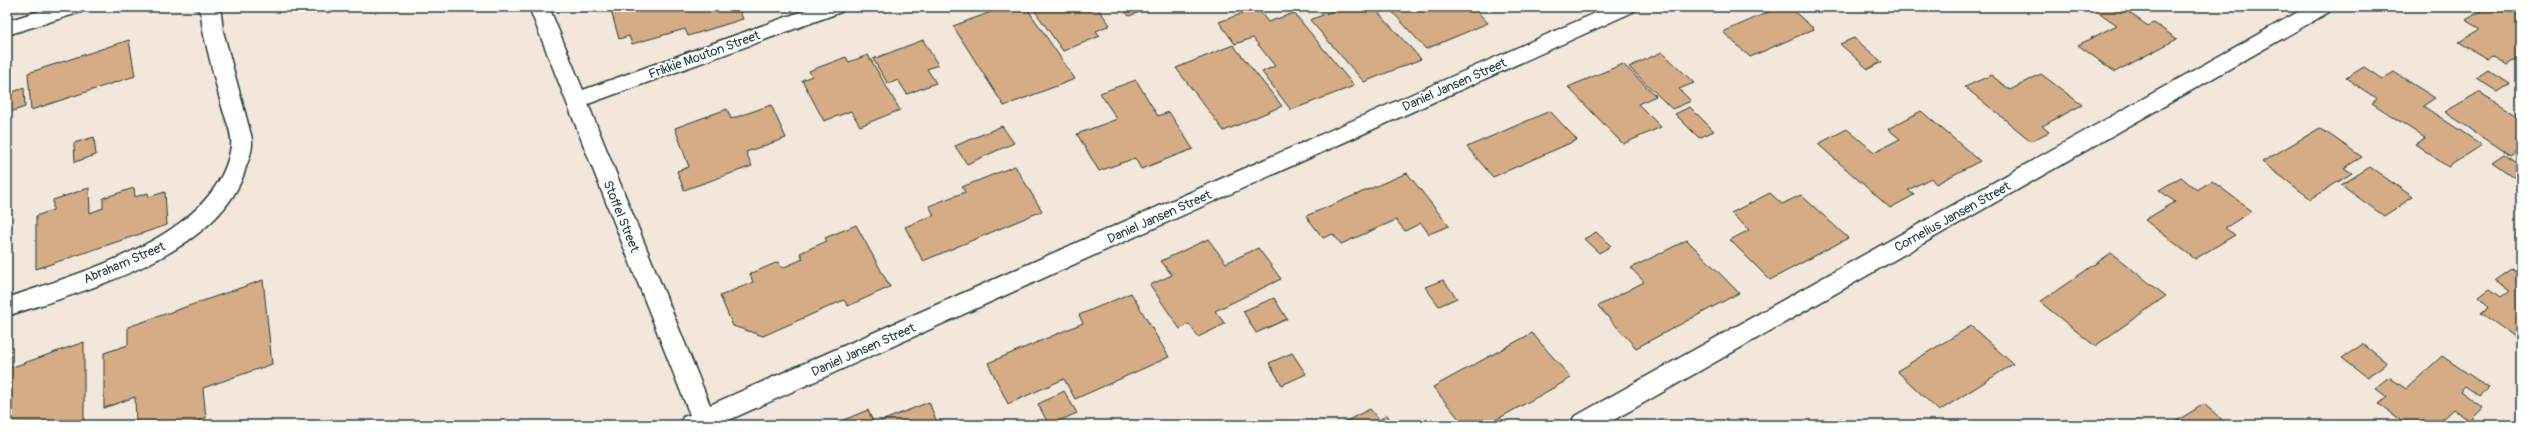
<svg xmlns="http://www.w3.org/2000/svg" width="2528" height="432" viewBox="0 0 2528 432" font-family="Pangolin,sans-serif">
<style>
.building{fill:#d6ac87;stroke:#1f3d34}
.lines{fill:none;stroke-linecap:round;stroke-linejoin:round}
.minor-casing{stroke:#1f3d34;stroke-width:3}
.minor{fill:#fff;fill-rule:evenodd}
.labels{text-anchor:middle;stroke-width:4;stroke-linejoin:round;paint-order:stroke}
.street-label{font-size:13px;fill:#1f3d34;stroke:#fff}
</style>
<rect width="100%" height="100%" fill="#f3e6db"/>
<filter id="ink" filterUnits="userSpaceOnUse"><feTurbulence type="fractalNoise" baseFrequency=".025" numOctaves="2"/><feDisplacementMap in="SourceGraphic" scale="8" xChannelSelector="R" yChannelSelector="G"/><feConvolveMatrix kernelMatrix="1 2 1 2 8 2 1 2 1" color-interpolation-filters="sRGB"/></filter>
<g filter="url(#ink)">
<!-- building -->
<g class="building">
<polygon points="610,7 738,7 743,19 688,36 685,29 632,44 629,36 619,39"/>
<polygon points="1005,7 1026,7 1075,79 1004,106 953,26"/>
<polygon points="1032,7 1097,7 1110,25 1096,31 1100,36 1063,51"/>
<polygon points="1121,7 1153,7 1129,16"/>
<polygon points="1343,7 1373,7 1421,59 1364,82 1310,20"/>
<polygon points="1388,7 1473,7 1488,23 1426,49"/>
<polygon points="1780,7 1789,7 1814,29 1750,57 1723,32"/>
<polygon points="2091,7 2121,7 2148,26 2154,23 2177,39 2115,72 2078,45 2117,25"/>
<polygon points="2475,7 2502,7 2521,18 2521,56 2507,65 2492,56 2487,59 2459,42 2481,29 2466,20 2481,11"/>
<polygon points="1257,8 1268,22 1294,13 1354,86 1291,110 1262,72 1275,66 1253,38 1235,44 1219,22"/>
<polygon points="1854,38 1882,62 1868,69 1840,44"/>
<polygon points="129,40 135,76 31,110 28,73"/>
<polygon points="923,40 938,65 927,69 936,83 907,94 898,80 888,84 873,59"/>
<polygon points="1233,45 1282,106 1224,131 1176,68"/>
<polygon points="1662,52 1694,83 1679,89 1691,101 1672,109 1629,67"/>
<polygon points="868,55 900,110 860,126 851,111 824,121 802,80 812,76 809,71 846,57 849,62"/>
<polygon points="1623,64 1656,96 1638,104 1661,127 1623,144 1568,87"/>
<polygon points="2364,67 2382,79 2394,72 2435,98 2423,106 2482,145 2448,167 2415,144 2425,138 2372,103 2377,99 2346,78"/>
<polygon points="2488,70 2510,84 2498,92 2476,78"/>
<polygon points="2041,74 2082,105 2042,126 2049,132 2031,141 1965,87 1991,75 2010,90"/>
<polygon points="1136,80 1158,116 1169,112 1193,149 1141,169 1135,158 1099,171 1077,134 1117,119 1100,93"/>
<polygon points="24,88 25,107 7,113 7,94"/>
<polygon points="2479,92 2521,118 2521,148 2510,155 2445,112"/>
<polygon points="771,105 786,138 746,152 752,166 684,190 677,171 689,167 675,128 727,109 731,119"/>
<polygon points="1690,107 1714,131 1699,138 1675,114"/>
<polygon points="1550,111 1577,140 1493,177 1467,147"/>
<polygon points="1921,111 1980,161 1936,184 1931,178 1908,190 1914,195 1890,208 1818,144 1847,129 1874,152 1900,139 1888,129"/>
<polygon points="1002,126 1014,143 967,164 955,146"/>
<polygon points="2320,128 2362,157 2344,168 2352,173 2311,199 2262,162"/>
<polygon points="94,137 96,155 75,162 74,143"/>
<polygon points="2504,154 2521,165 2521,178 2518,180 2492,162"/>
<polygon points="1015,166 1042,211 923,261 905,227 934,215 929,206 965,192 962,187"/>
<polygon points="2370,167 2413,197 2384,216 2341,185"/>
<polygon points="1407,173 1449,226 1429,234 1421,223 1405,231 1396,220 1341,244 1333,234 1323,238 1306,216"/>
<polygon points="2181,177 2197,190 2212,181 2252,211 2225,228 2235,235 2195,259 2145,220 2175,202 2159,190"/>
<polygon points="89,188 90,213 103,208 103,198 134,188 135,197 148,193 149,197 165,192 167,225 36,269 36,216 53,210 53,200"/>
<polygon points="1770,193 1782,204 1801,195 1848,238 1770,280 1730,240 1749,230 1731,213"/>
<polygon points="856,225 890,287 848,306 844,300 763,336 733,326 720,296 753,282 750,274 778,262 782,268 803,259 800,253 827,241 825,238"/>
<polygon points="1596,232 1611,246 1599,253 1584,239"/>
<polygon points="1208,239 1226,263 1258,248 1281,279 1215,311 1225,324 1198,337 1189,324 1180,329 1150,285 1172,275 1161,261"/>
<polygon points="1687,240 1739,293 1636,348 1598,306 1644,282 1631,268"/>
<polygon points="2111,253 2166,296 2095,346 2040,302"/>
<polygon points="2511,269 2521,275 2521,341 2481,313 2489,307 2479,297 2490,289 2501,297 2510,290 2495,280"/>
<polygon points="263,280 272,364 203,388 206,418 185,425 136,425 135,397 104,408 104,353 128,345 128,327"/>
<polygon points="1443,280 1457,298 1439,306 1425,287"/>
<polygon points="1131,293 1169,357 1075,399 1064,379 1008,404 988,363 1083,323 1079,315"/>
<polygon points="1274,298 1287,319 1256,333 1243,311"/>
<polygon points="1971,326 2013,364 1939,411 1897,371"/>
<polygon points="1532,333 1571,378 1487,425 1464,425 1433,387"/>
<polygon points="84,342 84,425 7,425 7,369"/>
<polygon points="2363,344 2387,363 2367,377 2342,358"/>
<polygon points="1292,353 1306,374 1282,385 1269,363"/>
<polygon points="2442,356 2489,388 2480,396 2465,386 2460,391 2483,408 2470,421 2453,409 2436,425 2408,425 2379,404 2387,397 2375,388 2389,377 2406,389"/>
<polygon points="1064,391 1077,413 1049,425 1038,404"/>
<polygon points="929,402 938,425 831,425 868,410 874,424"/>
<polygon points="2204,404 2228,425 2170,425"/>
<polygon points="1370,409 1379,420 1387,415 1394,425 1338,425"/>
<polygon points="1841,418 1847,425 1831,425"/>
</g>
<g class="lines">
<defs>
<g id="minor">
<polygon points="52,7 84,7 81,12 7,35 7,21"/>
<path d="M196 7H217L221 13 223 31 251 135C254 146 250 156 246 167 222 255 83 291 7 316V298C81 272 218 237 231 146 233 134 225 118 222 107 215 82 209 56 203 31L201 14Z"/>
<polygon points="529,7 549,7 583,90 814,7 844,7 841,12 588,104 710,405 1609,7 1636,7 1633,12 718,425 680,425 683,417 690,415"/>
<polygon points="2307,7 2332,7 2329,12 1605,425 1571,425 1574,417"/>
</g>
</defs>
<!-- minor casing -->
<use href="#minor" class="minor-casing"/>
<!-- minor -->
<use href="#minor" class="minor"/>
</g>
</g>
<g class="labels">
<!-- street labels -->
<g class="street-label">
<text transform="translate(704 54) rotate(-20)" y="5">Frikkie Mouton Street</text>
<text transform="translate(1454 84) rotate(-24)" y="5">Daniel Jansen Street</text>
<text transform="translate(622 216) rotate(68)" y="5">Stoffel Street</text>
<text transform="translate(1159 216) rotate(-24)" y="5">Daniel Jansen Street</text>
<text transform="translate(1952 216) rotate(-29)" y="5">Cornelius Jansen Street</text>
<text transform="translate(124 262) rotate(-23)" y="5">Abraham Street</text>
<text transform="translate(863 349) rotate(-24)" y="5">Daniel Jansen Street</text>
</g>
</g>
<!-- margin -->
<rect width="2528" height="432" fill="none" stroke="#fff" stroke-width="24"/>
<rect x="12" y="12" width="2504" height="408" fill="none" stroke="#1f3d34" stroke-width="1.5" filter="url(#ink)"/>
</svg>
